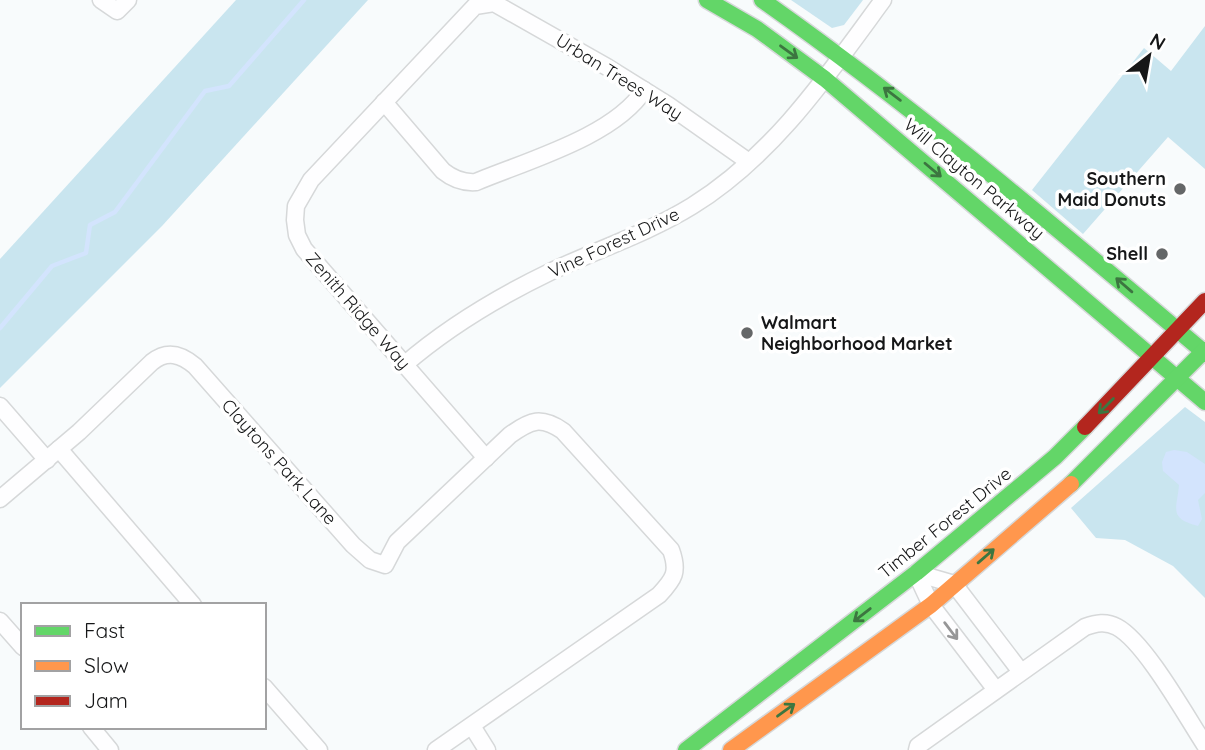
<svg xmlns="http://www.w3.org/2000/svg" width="1205" height="750" viewBox="0 0 1205 750" font-family="Quicksand,sans-serif">
<style>
.green{fill:#c9e5ef}
.water{fill:#d3e4fd}
.lines{fill:none;stroke-linecap:round;stroke-linejoin:round}
.stream{stroke:#d3e4fd;stroke-width:4.5}
.street-casing{stroke:#d6d8d9;stroke-width:19}
.fast-casing{stroke:#d6d8d9;stroke-width:19}
.slow-casing{stroke:#d6d8d9;stroke-width:19}
.jam-casing{stroke:#d6d8d9;stroke-width:19}
.street{stroke:#fefeff;stroke-width:16}
.fast{stroke:#63d668;stroke-width:16}
.slow{stroke:#ff974d;stroke-width:16}
.jam{stroke:#b3261e;stroke-width:16}
.oneway{stroke:#3c7640}
.oneway2{stroke:#969697}
.poi-dot{fill:#656768;stroke:#fff;stroke-width:2.5}
.labels{text-anchor:middle;stroke-width:7;stroke-linejoin:round;paint-order:stroke}
.street-label{font-size:18px;fill:#161718;stroke:#fff}
.poi-label{font-size:18px;font-weight:bold;fill:#161718;stroke:#fff;text-anchor:end}
</style>
<rect width="100%" height="100%" fill="#f8fbfc"/>
<!-- green -->
<g class="green">
<polygon points="236,0 368,0 162,226 0,388 0,259"/>
<polygon points="791,0 863,0 844,25 832,28"/>
<polygon points="1205,26 1205,169 1168,137 1083,234 1032,190 1144,48 1171,71"/>
<polygon points="1185,407 1205,422 1205,598 1173,566 1125,540 1096,538 1071,508"/>
</g>
<!-- water -->
<path class="water" d="M1174 450 1187 452 1205 464V493L1198 500 1202 519 1198 526C1168 518 1177 509 1179 485L1163 471 1162 462 1166 452Z"/>
<g class="lines">
<!-- stream -->
<polyline class="stream" points="0,328 52,266 86,253 90,225 115,212 205,91 229,86 304,0"/>
<defs>
<g id="street">
<polyline points="101,0 117,11 128,0"/>
<path d="M384 102 443 171C453 179 463 183 476 182 526 161 615 136 644 90"/>
<path d="M404 365C449 326 498 297 552 271 599 249 648 233 692 206 773 156 828 75 883 0"/>
<polyline points="0,406 47,460"/>
<polyline points="59,449 193,605"/>
<polyline points="486,458 304,249 297,235 295,220 296,206 311,180 475,6 494,3 607,67 668,105 749,162"/>
<path d="M0 499 79 432 152 362C167 350 181 354 195 366L353 545 370 560 385 565 397 542 510 435C531 420 541 416 563 431L671 550C679 572 674 579 659 595L436 750"/>
<polyline points="916,573 954,584 1021,672"/>
<polyline points="916,573 931,605 996,690"/>
<polyline points="0,621 23,647"/>
<polyline points="264,687 319,750"/>
<polyline points="472,726 487,750"/>
<polyline points="91,727 110,750"/>
<path d="M917 750 918 746 1085 627C1096 623 1106 621 1117 627 1145 642 1186 716 1205 745"/>
</g>
<g id="fast">
<polyline points="707,0 757,29 825,79 1205,402"/>
<path d="M762 0C917 109 1060 231 1205 353"/>
<polyline points="1071,484 1205,350"/>
<polyline points="686,750 916,573 1055,457 1085,427"/>
</g>
<polyline id="slow" points="731,750 931,605 1071,484"/>
<polyline id="jam" points="1085,427 1205,301"/>
</defs>
<!-- street casing -->
<use href="#street" class="street-casing"/>
<!-- fast casing -->
<use href="#fast" class="fast-casing"/>
<!-- slow casing -->
<use href="#slow" class="slow-casing"/>
<!-- jam casing -->
<use href="#jam" class="jam-casing"/>
<!-- street -->
<use href="#street" class="street"/>
<!-- fast -->
<use href="#fast" class="fast"/>
<!-- slow -->
<use href="#slow" class="slow"/>
<!-- jam -->
<use href="#jam" class="jam"/>
</g>
<!-- one-way arrows -->
<defs><path id="oneway-shaft" d="M-6 0H5M1.5-3L5.5 0L1.5 3" fill="none" stroke-width="1.6" stroke-linecap="round" stroke-linejoin="round" transform="scale(1.75)"/></defs>
<g class="oneway">
<use href="#oneway-shaft" transform="translate(789 52) rotate(36)"/>
<use href="#oneway-shaft" transform="translate(892 94) rotate(-143)"/>
<use href="#oneway-shaft" transform="translate(933 170) rotate(40)"/>
<use href="#oneway-shaft" transform="translate(1124 285) rotate(-139)"/>
<use href="#oneway-shaft" transform="translate(1106 406) rotate(135)"/>
<use href="#oneway-shaft" transform="translate(986 556) rotate(-41)"/>
<use href="#oneway-shaft" transform="translate(862 615) rotate(142)"/>
<use href="#oneway-shaft" transform="translate(786 710) rotate(-36)"/>
</g>
<use class="oneway2" href="#oneway-shaft" transform="translate(951 631) rotate(53)"/>
<!-- markers -->
<g class="poi-dot">
<circle cx="1180" cy="189" r="7"/>
<circle cx="1162" cy="254" r="7"/>
<circle cx="747" cy="333" r="7"/>
</g>
<g class="labels">
<!-- street labels -->
<g class="street-label">
<text transform="translate(619 77) rotate(32)" y="6">Urban Trees Way</text>
<text transform="translate(974 179) rotate(40)" y="6">Will Clayton Parkway</text>
<text transform="translate(614 243) rotate(-25)" y="6">Vine Forest Drive</text>
<text transform="translate(358 311) rotate(49)" y="6">Zenith Ridge Way</text>
<text transform="translate(279 462) rotate(48)" y="6">Claytons Park Lane</text>
<text transform="translate(945 523) rotate(-39)" y="6">Timber Forest Drive</text>
</g>
<!-- poi labels -->
<g class="poi-label">
<text x="1166" y="185">Southern<tspan x="1166" dy="21">Maid Donuts</tspan></text>
<text x="1148" y="260">Shell</text>
<text x="761" y="329" text-anchor="start">Walmart<tspan x="761" dy="21">Neighborhood Market</tspan></text>
</g>
</g>
<!-- legend -->
<rect x="21" y="603" width="245" height="126" fill="#ffffff" stroke="#a2a2a3" stroke-width="2"/>
<rect x="35" y="626" width="35" height="10" fill="#63d668" stroke="#a2a2a3" stroke-width="2"/>
<text x="84" y="638" font-size="21" fill="#161718">Fast</text>
<rect x="35" y="661" width="35" height="10" fill="#ff974d" stroke="#a2a2a3" stroke-width="2"/>
<text x="84" y="673" font-size="21" fill="#161718">Slow</text>
<rect x="35" y="696" width="35" height="10" fill="#b3261e" stroke="#a2a2a3" stroke-width="2"/>
<text x="84" y="708" font-size="21" fill="#161718">Jam</text>
<!-- north arrow -->
<g transform="translate(1149 56) rotate(31)" stroke="#ffffff" stroke-width="5" paint-order="stroke">
<path d="M0-5L12 26L0 18L-12 26Z" fill="#161718"/>
<text y="-10" font-size="19" font-weight="bold" text-anchor="middle" fill="#161718">N</text>
</g>
</svg>
